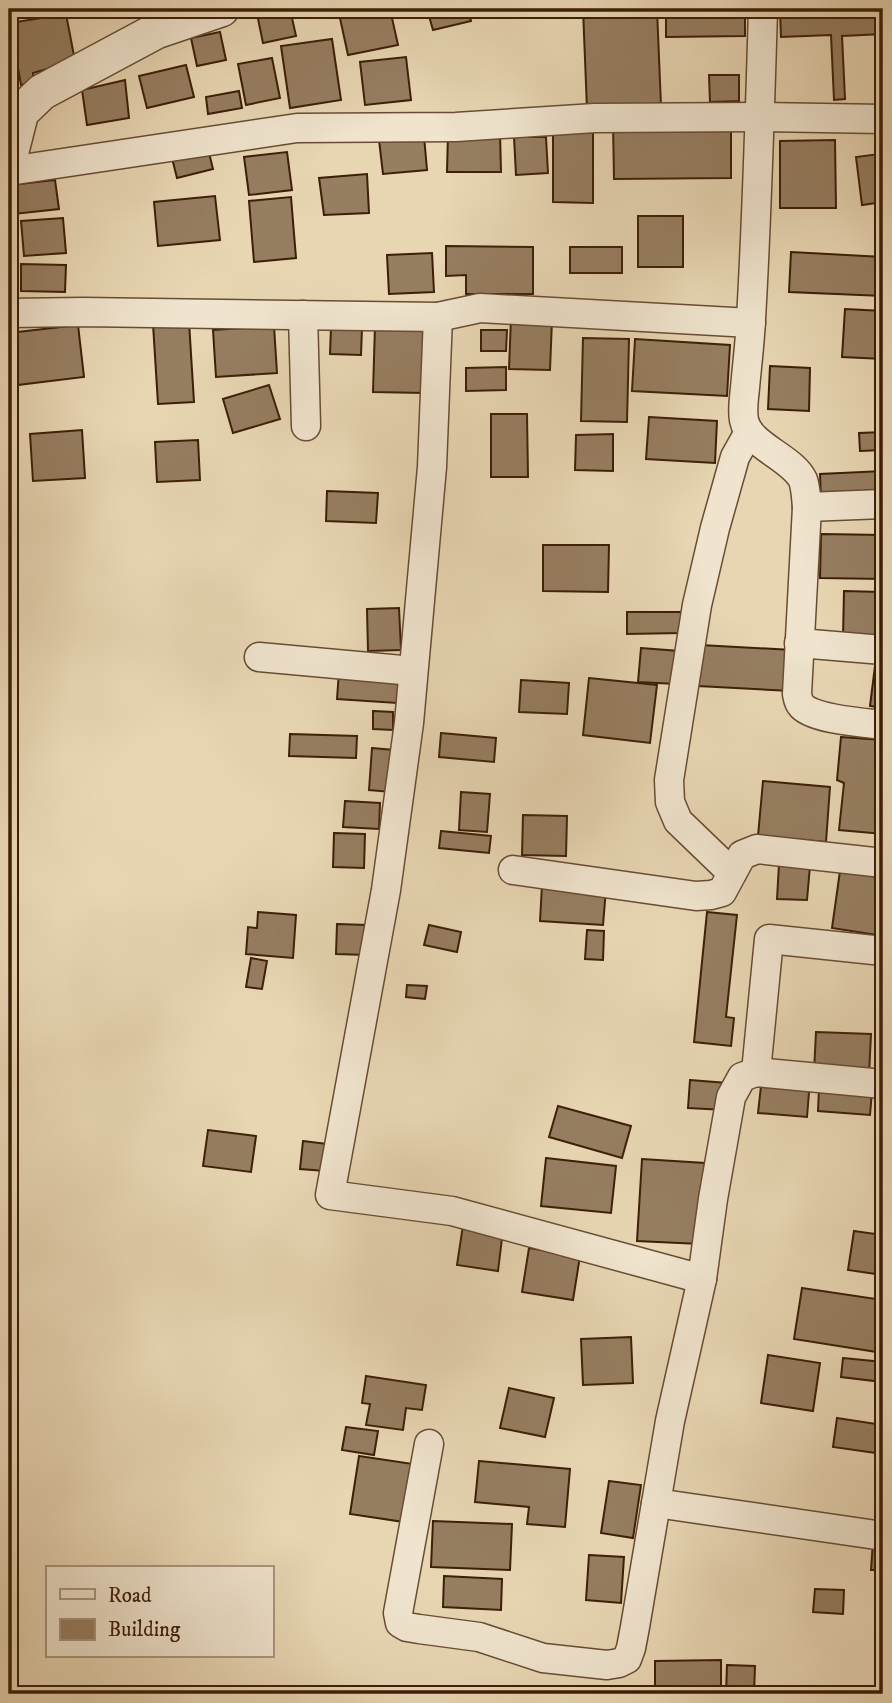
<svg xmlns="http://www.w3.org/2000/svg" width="892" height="1703" viewBox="0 0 892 1703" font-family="'IM FELL DW Pica',serif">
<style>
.building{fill:#967e61;stroke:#3d1e08;stroke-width:2}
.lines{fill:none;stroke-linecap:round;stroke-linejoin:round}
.minor-casing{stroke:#684c33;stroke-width:31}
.tertiary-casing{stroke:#684c33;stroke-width:38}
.minor{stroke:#f0e4ce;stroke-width:28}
.tertiary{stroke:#f0e4ce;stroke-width:35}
</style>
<rect width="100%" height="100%" fill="#e8d6b3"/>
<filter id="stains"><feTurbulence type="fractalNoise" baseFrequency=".00286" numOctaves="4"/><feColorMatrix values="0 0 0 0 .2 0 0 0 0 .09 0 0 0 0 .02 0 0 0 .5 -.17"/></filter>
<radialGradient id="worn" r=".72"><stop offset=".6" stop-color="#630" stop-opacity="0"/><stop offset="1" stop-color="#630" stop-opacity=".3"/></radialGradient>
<!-- building -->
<g class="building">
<polygon points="256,9 290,9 296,36 263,43"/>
<polygon points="338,9 390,9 398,45 348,55"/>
<polygon points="427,9 468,9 471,21 433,30"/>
<polygon points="583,9 657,9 661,106 587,109"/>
<polygon points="666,9 745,9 745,36 666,37"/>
<polygon points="780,9 883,9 883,34 842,36 845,99 834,100 831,35 781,37"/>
<polygon points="66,14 75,61 33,73 33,83 21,85 10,23"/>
<polygon points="220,32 226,60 197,66 191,38"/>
<polygon points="332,39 341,100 290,108 281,46"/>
<polygon points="406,57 411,100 365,105 360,62"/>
<polygon points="272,58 280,98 246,105 238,64"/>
<polygon points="186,65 194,97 147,108 139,76"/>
<polygon points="709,75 739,75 739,101 710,102"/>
<polygon points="125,80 129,118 87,125 82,90"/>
<polygon points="239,91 242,108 208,114 206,97"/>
<polygon points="731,123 731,178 614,179 613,124"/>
<polygon points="500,133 501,172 447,172 448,134"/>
<polygon points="553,133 593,133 593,203 553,202"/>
<polygon points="424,136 427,170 383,174 379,140"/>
<polygon points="514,137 546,137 548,173 516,175"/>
<polygon points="835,140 836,208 780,208 780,141"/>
<polygon points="207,145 213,169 177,178 171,154"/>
<polygon points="287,152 292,190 249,195 244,157"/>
<polygon points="879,154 883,189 883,202 862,205 856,157"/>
<polygon points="367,174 369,213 324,215 319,178"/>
<polygon points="55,180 59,209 14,214 10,185"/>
<polygon points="215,196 220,240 158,246 154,202"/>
<polygon points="291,197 296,258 254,262 249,201"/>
<rect x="638" y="216" width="45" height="51"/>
<polygon points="63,218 66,253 24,256 21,221"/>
<polygon points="446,246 533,247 533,294 466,294 466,275 446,276"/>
<rect x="570" y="247" width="52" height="26"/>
<polygon points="791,252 883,257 883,296 789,292"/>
<polygon points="432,253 434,292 389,294 387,255"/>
<polygon points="21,264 66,265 65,292 21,291"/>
<polygon points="845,309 883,311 883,359 842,357"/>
<polygon points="511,318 552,320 550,370 509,369"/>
<polygon points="189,322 194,402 158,404 153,324"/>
<polygon points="78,325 84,377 9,386 9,333"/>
<polygon points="274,326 277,373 216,377 213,330"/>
<polygon points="375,326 425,327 424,393 373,392"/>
<polygon points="331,327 362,328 361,355 330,354"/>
<polygon points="481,330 507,330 506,351 481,351"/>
<polygon points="583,338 629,339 627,422 581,421"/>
<polygon points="635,339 730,345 727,396 632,391"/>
<polygon points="770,366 810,368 809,411 768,409"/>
<polygon points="506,367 506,390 466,391 466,368"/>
<polygon points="269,385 280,419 233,433 223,399"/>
<polygon points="491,414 527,414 528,477 491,477"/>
<polygon points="649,417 717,421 715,463 646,459"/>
<polygon points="82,430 85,478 33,481 30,434"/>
<polygon points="883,432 883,450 860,451 859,433"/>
<polygon points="613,434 613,471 575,470 576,435"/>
<polygon points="14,440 17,490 9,490 9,441"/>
<polygon points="198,440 200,480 157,482 155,442"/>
<polygon points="883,471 883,499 821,502 820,474"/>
<polygon points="327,491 378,493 376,523 326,521"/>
<polygon points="821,534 883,535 883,579 820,578"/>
<polygon points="543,545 609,545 608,592 543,591"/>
<polygon points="844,591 881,592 880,638 843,637"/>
<polygon points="399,608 401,650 368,651 367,609"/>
<polygon points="627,612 682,612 682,633 627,634"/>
<polygon points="700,645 792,650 790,691 698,686"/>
<polygon points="641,648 679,651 676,684 638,682"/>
<polygon points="876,658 883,659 883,708 870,706"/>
<polygon points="339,671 399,674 397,703 337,699"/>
<polygon points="589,678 657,685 650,743 583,735"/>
<polygon points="521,680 569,683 567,714 519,712"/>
<polygon points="373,711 393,712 393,730 373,729"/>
<polygon points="441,733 496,738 494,762 439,757"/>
<polygon points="290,734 357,736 356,758 289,756"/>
<polygon points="841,737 883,740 879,790 883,791 883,834 839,830 844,783 837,780"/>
<polygon points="372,748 394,750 391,792 369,790"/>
<polygon points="763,781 830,787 826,842 758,836"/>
<polygon points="461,792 490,794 487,832 459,830"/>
<polygon points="345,801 380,803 379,829 343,827"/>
<polygon points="523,815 567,816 566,856 522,855"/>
<polygon points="441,831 491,836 489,853 439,848"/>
<polygon points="334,833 365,834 364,868 333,867"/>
<polygon points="779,864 810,866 807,900 777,899"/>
<polygon points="840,871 883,878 883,936 832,928"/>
<polygon points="542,885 606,889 603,925 540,921"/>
<polygon points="258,912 296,915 293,958 246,954 248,927 257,928"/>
<polygon points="707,912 737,915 726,1017 734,1018 731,1046 694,1042"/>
<polygon points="337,924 367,925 366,955 336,954"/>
<polygon points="429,925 461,932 457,952 424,945"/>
<polygon points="587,930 604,931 603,960 585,959"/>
<polygon points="251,958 267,961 262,989 246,987"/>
<polygon points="407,985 427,986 425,999 406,997"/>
<polygon points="816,1032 871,1034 869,1075 814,1072"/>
<polygon points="762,1077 810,1080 807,1117 758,1113"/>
<polygon points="690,1080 727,1083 725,1110 688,1108"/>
<polygon points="819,1088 872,1091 870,1115 818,1111"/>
<polygon points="558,1106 631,1126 622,1158 549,1137"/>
<polygon points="208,1130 256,1136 251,1172 203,1166"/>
<polygon points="303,1141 328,1144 325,1171 300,1169"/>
<polygon points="546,1158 616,1166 611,1213 541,1206"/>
<polygon points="642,1159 705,1163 700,1244 637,1241"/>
<polygon points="463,1225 503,1230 498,1271 457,1265"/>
<polygon points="854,1231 883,1235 883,1275 848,1270"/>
<polygon points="529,1248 580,1256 573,1300 522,1292"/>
<polygon points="802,1288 883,1300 883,1353 794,1339"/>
<polygon points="631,1337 633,1383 583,1385 581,1339"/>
<polygon points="768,1355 820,1363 813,1411 761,1403"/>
<polygon points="843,1358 883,1362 883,1382 841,1377"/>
<polygon points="366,1376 426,1385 422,1410 406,1408 403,1430 366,1425 370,1404 362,1403"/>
<polygon points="509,1388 554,1398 545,1437 500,1428"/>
<polygon points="837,1418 883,1425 883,1454 833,1447"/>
<polygon points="346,1427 378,1431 374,1455 342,1450"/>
<polygon points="359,1456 413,1464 404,1522 350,1514"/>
<polygon points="479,1461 570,1469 565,1527 527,1524 529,1507 475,1502"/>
<polygon points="609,1481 641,1485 633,1538 601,1533"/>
<polygon points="433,1521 512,1524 510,1570 431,1567"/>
<polygon points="873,1541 883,1541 883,1570 871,1570"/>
<polygon points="589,1555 624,1557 621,1603 586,1600"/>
<polygon points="444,1576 502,1579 501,1610 443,1607"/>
<polygon points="815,1589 844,1590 843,1614 813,1612"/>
<polygon points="721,1660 721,1694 655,1694 655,1661"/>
<polygon points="727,1665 755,1666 754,1694 726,1694"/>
</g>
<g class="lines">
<defs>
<g id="minor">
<path d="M763 9C760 112 757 216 751 319 750 342 747 365 745 388 744 398 742 410 744 420 749 446 792 457 803 480 806 489 806 498 807 507L797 694C798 698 798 702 801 705 810 719 866 723 883 725"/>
<polyline points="9,171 297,128 456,127 595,118 759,117 883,119"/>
<polyline points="9,313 83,312 438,317 480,308 751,323"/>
<polyline points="303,315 306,426"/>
<polyline points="438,317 432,467 409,723 386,890 330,1195 452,1211 702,1279"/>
<polyline points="807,507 883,504"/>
<polyline points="799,643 883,650"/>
<polyline points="259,657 413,671"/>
<polyline points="513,870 696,896 711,895 722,892 742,855 757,849 883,863"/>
<polyline points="732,873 678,821 670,802 669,780 697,605 715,528 735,457 749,432"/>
<polyline points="756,1072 769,939 883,951"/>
<polyline points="429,1444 398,1613 400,1623 407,1627 419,1629 479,1637 543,1658 607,1665 619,1663 627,1659 631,1648 635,1627 670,1421 702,1279 713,1199 731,1097 742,1077 756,1072 883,1084"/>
<polyline points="656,1503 883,1536"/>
</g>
<polyline id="tertiary" points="9,159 21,112 42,92 156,31 221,9"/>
</defs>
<!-- minor casing -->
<use href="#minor" class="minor-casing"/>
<!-- tertiary casing -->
<use href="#tertiary" class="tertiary-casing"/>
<!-- minor -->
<use href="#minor" class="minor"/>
<!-- tertiary -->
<use href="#tertiary" class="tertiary"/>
</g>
<!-- margin -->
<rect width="892" height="1703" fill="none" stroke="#e8d6b3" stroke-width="35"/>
<rect x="10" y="10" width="871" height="1682" fill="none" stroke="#3d1e08" stroke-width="3.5"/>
<rect x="18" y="18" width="857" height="1668" fill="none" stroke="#3d1e08" stroke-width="2"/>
<!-- legend -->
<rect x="46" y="1566" width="228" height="91" fill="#f0e4ce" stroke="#a8957f" stroke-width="2"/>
<rect x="60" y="1589" width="35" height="10" fill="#f0e4ce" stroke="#a8957f" stroke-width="2"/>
<text x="108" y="1602" font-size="21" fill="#3d1e08">Road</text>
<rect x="60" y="1619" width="35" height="21" fill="#967e61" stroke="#a8957f" stroke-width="2"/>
<text x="108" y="1636" font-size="21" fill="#3d1e08">Building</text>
<rect width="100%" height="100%" filter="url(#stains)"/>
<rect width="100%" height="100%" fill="url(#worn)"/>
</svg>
